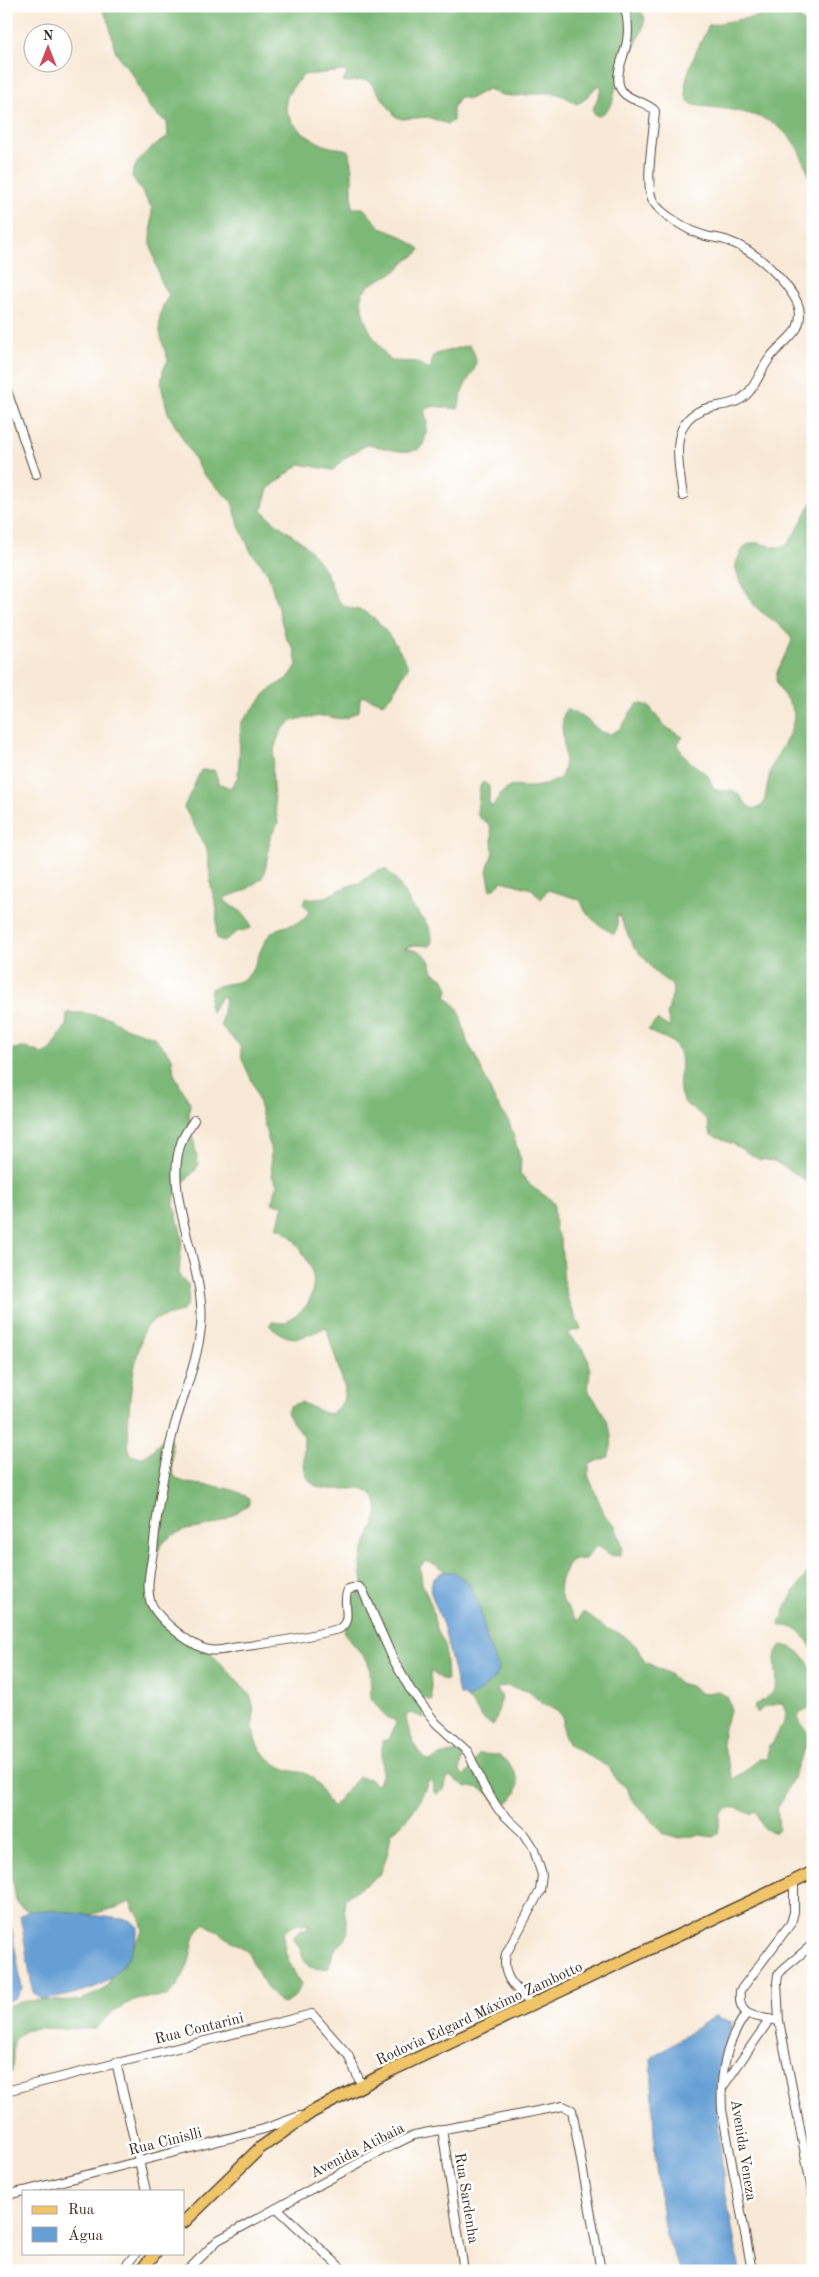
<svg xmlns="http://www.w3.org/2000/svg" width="819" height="2277" viewBox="0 0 819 2277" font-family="'Old Standard TT',serif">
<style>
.forest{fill:#7cb877;stroke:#5c714a}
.water{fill:#659fd4;stroke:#506479}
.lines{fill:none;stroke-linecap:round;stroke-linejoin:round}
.minor-casing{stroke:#57473a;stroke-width:10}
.primary-casing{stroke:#57473a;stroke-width:14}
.minor{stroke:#fff;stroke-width:8}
.primary{stroke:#f0c469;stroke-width:11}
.labels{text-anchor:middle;stroke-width:5;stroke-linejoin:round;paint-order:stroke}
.street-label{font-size:15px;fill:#3b2a1e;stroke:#fff}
</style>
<rect width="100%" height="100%" fill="#fff"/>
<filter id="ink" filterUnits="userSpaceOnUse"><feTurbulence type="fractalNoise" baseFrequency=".02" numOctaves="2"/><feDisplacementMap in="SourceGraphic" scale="10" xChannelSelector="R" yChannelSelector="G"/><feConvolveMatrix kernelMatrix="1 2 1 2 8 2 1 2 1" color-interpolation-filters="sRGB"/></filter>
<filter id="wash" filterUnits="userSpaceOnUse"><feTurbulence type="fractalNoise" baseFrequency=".0096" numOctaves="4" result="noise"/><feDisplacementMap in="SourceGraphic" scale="20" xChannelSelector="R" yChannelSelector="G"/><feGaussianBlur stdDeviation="1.12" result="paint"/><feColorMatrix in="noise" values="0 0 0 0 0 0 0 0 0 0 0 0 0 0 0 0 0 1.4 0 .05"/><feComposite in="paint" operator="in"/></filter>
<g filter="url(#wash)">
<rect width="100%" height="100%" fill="#f8e9d6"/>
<!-- forest -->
<g class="forest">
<path d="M98 6H638L645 18 642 31 617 81 612 104 605 112 598 116 594 114 593 109 602 88 598 85 583 101 576 104C549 82 532 100 503 95 498 94 493 91 488 89L469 99 459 97 453 108V121L448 124 428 117 402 119 396 117 370 82 364 80 345 82 343 81 347 74 345 71 303 75C298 82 290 89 287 97 279 119 310 140 327 146 334 149 343 147 349 151L352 163V208H363L381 228 401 236 420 249 418 253 406 261 396 271 371 284 362 293C358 318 376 343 391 361L416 362 429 369 431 368 432 357 436 354 469 345C484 365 471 372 463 389 461 395 460 403 458 409L434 406 425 409C424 414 426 416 427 421 427 427 426 439 423 444 417 459 380 447 368 444L345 458 333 470 300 464 268 489 262 510C277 528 300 536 314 555 319 562 325 569 328 577 333 587 333 596 342 604 349 609 356 609 363 611 378 616 403 653 408 667L392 695 383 703 363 696 360 699 359 711C354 713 350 717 345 718 338 720 333 717 326 716 318 716 307 718 299 719 262 726 273 797 278 823L270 838 265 872 262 878 246 890 224 898C231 911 247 907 251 928L237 932 224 941 218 940 216 935 217 908 211 887 207 849 184 807 201 770H214L219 783 230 788 238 777 241 723 267 692 290 676 297 665 294 650 286 638 268 573 251 552 240 528 232 502 203 474 168 413 161 385 163 371 168 360C160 335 153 319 169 295L161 283 151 246 152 208 132 176C136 156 153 147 168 136L167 122C145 109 145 97 134 77 129 68 120 61 116 52 110 36 112 18 98 6Z"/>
<path d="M782 12 798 16 813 31V189C796 125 771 114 709 107 702 106 692 107 688 100 677 84 702 41 709 25Z"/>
<path d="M813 501V1189L801 1177 774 1161 758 1159 735 1145 711 1135C707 1130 710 1123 705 1118 698 1111 685 1107 682 1098 675 1083 686 1063 677 1048 670 1036 657 1038 648 1030L657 1020 671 1028 667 1015 673 992 672 985 657 974 646 960 634 948 619 915H617V928L614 934C601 927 585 916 581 901L578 899 548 890 541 899 532 889 502 881 494 889 491 890 487 871 493 852 491 829 489 824 479 817 477 813 480 786 483 782 489 786V803L492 807 501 793 511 786C530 788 545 788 561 777 571 757 556 727 566 709L586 719 601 732 610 734C628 728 626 712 639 703L649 706 664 726 683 737 678 743C681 758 696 765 707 775 711 779 711 787 717 790 723 793 731 788 736 792 745 798 744 808 756 809L764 804C767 791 768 774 774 762 781 748 792 734 794 717 795 703 777 693 776 679 775 671 789 650 792 640 785 625 768 619 756 607 750 602 737 577 736 569 735 564 739 556 742 551 754 531 771 555 787 544 792 540 808 509 813 501Z"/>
<path d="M385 869C399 881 400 886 409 901 416 913 439 930 430 946L415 945 404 948C423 952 428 953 433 972L444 979 448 990 446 996 459 1010 467 1042 476 1057 494 1099 509 1122 521 1160 520 1173 532 1187 550 1199 554 1204 555 1229 561 1241 564 1284 568 1300 581 1329 570 1332 568 1335C591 1354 592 1361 588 1390 602 1410 619 1433 608 1457L590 1464 588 1475 606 1518 615 1526 623 1547 620 1555C604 1558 608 1550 597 1545L585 1559 571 1560C553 1588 557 1596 577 1620H579L582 1613H585L605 1628 623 1635 636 1646 645 1662 668 1673 679 1683 693 1687 702 1694 718 1691 727 1697 730 1703 731 1709 724 1727 722 1743 733 1779C739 1776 754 1764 758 1759H767L768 1746 773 1743C777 1729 793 1720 782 1703L764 1707 757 1713 754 1709 756 1705C763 1700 772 1696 776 1687 780 1677 767 1647 785 1646 791 1646 798 1651 802 1655 815 1667 813 1686 813 1702 809 1710 800 1710 798 1718 802 1728 808 1729 811 1737 798 1760 792 1786 777 1808L779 1828 776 1832C762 1832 761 1822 756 1811L750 1814C738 1808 732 1804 721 1813L718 1833 714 1837 700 1835 680 1838 665 1834 631 1799 627 1787 616 1780 610 1768 568 1744 563 1732V1718L560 1713 542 1703 528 1691 507 1686 499 1687 497 1691 502 1696 495 1723 492 1725 484 1720 465 1695 449 1575 439 1566 426 1561 420 1567 422 1583 432 1607 436 1628 445 1645 447 1680 445 1681 430 1671 432 1700 430 1701 425 1697 423 1698 424 1718 412 1713 406 1715C407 1730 416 1755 429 1761L446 1754 459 1752 463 1757 460 1771 463 1776 470 1770 479 1754 498 1755C515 1766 527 1785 509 1802L497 1803C487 1793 481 1784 467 1788L451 1777 447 1779 444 1790 436 1794 433 1791 432 1781 429 1780C420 1802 411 1818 391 1833L388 1852 380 1875 345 1898 344 1907 348 1933 345 1940 334 1951 328 1968C296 1973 308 1952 292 1937L299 1931 308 1929 309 1925 297 1924 284 1932C281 1951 293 1969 301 1985L294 1997 285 2004 280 2003 268 1989 257 1971 246 1950 204 1923 195 1935 189 1962 184 1974 177 1986 167 1996 140 1998 128 2003 115 2010 95 2029 37 2028 24 2031 14 2040 12 2072 6 2073V2006L25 2001 81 2000 93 1995 106 1988 113 1975 123 1966 143 1930 139 1914 134 1910 130 1902 119 1907 69 1920 47 1912 30 1911 21 1907 16 1900 13 1881 6 1880V1052C18 1046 31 1047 42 1054L49 1051 66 1026 67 1013H84L110 1018 122 1026 154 1037 164 1048 172 1058 174 1074 190 1103 189 1116 198 1164 195 1171 181 1185 174 1199V1205L182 1237 179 1274 181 1279 188 1284C193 1327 164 1306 146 1327 143 1330 142 1337 141 1342 130 1377 127 1416 129 1453 149 1467 154 1441 169 1437 176 1449 168 1463 174 1475 181 1490 230 1480 249 1499V1504C238 1511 225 1522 212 1525 201 1529 188 1528 178 1533 148 1544 149 1586 154 1612 186 1630 215 1655 239 1683 242 1687 249 1693 251 1698 258 1714 247 1732 261 1750 268 1759 280 1769 292 1771 299 1772 304 1772 310 1776 321 1784 323 1797 332 1807L358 1777 371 1779 375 1785 378 1784 382 1773V1741L389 1739 396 1723 394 1720 386 1717 371 1698 370 1669 367 1660 344 1633 352 1601 363 1587C363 1579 361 1571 361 1564 361 1543 383 1522 376 1501 367 1473 314 1507 305 1471 303 1460 304 1447 304 1436L292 1422 287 1412 290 1406 301 1402 324 1413 331 1414 343 1402 345 1389 326 1327C303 1338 290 1345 269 1325L272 1322 284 1323C291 1318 300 1313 306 1306 311 1300 315 1285 313 1276 310 1262 292 1230 277 1228L283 1205 272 1203 277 1184 272 1176 270 1146 255 1088 242 1059 240 1046 221 1026 225 997 222 996 211 1013 209 1004 211 989C224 981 237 986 247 977 257 967 260 944 271 933 282 923 306 927 309 910L303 904 305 899 326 897 345 887 359 883 378 870Z"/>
<path d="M813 1565V1651C807 1638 796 1624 780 1626L779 1622 784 1615C783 1604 806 1576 813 1565Z"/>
</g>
<!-- water -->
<g class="water">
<polygon points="442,1572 454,1572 469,1584 479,1605 488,1644 498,1667 496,1678 476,1694 467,1698 459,1694 444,1628 430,1590 433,1578"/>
<path d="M49 1910 130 1920 138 1927C137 1946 124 1968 108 1980 96 1990 59 1998 42 2000L33 1992 20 1916 28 1911Z"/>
<polygon points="6,1917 11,1925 22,1988 17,1997 6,2002"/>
<polygon points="715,2016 732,2022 717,2082 718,2124 724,2184 740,2271 681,2271 665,2233 655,2160 651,2058"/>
</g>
</g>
<g filter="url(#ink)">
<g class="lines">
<defs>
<g id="minor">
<path d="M624 6C628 18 629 29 627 41 625 56 612 77 622 91 629 101 646 101 655 111 654 132 644 184 653 201 660 214 692 233 706 236 713 238 721 238 728 241 751 249 770 266 785 284 791 292 800 303 800 314 800 319 799 324 797 328 790 340 776 348 769 359 760 371 754 391 741 399 730 406 716 405 704 409 667 422 679 466 683 496"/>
<polyline points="6,388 36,475"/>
<path d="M194 1120C189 1128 183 1135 181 1143 162 1196 207 1270 201 1326 198 1360 183 1395 174 1428 164 1468 157 1510 153 1551 151 1567 146 1585 150 1600 155 1618 191 1646 209 1650 218 1652 230 1648 239 1647 273 1643 306 1637 339 1629 354 1620 341 1603 348 1590L359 1587 363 1591 393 1659 410 1689 436 1723 468 1752 484 1787 499 1810 523 1833 534 1850 542 1875 540 1891 506 1954C501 1978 516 1988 532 2005"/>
<polyline points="813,1944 782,1970 778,1975 777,1983 779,2021 813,2195"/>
<path d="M746 2014C725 2043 720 2075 722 2110L752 2271"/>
<path d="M779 2021C757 2016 737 2019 740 1991L791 1923 794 1912V1881"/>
<polyline points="116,2062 146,2191"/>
<polyline points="722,2088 770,2019"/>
<polyline points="6,2091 312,2014 348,2055 362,2086"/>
<polyline points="442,2129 464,2271"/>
<polyline points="24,2191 264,2129 300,2116"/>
<polyline points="6,2195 24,2191"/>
<polyline points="277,2208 344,2271"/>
<polyline points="122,2271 136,2253"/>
<polyline points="187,2271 218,2240 381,2151 414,2135 563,2106 572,2110 601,2271"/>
</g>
<g id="primary">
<polyline points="184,2222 260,2148 312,2112 390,2071 813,1872"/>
<polyline points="141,2271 155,2253"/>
</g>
</defs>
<!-- minor casing -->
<use href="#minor" class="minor-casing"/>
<!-- primary casing -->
<use href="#primary" class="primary-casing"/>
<!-- minor -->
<use href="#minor" class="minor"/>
<!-- primary -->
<use href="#primary" class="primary"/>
</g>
</g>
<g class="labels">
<!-- street labels -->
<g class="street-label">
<text transform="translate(479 2013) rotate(-25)" y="5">Rodovia Edgard Máximo Zambotto</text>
<text transform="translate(199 2028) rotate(-14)" y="5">Rua Contarini</text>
<text transform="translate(165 2141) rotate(-14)" y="5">Rua Cinislli</text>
<text transform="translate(357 2150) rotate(-27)" y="5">Avenida Atibaia</text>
<text transform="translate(744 2150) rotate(81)" y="5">Avenida Veneza</text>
<text transform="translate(467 2198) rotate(81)" y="5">Rua Sardenha</text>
</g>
</g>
<!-- margin -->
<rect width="819" height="2277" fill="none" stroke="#fff" stroke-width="25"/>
<!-- legend -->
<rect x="22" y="2190" width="162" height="65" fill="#ffffff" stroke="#b1aaa5"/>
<rect x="32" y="2206" width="25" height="8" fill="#f0c469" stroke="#b1aaa5"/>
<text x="68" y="2214" font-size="15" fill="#3b2a1e">Rua</text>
<rect x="32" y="2227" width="25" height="15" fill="#659fd4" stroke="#b1aaa5"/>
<text x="68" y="2240" font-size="15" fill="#3b2a1e">Água</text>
<!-- north arrow -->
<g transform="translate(48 48)"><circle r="24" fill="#ffffff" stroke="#b1aaa5"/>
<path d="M0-4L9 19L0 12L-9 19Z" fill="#d1495b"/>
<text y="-8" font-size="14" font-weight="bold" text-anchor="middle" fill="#3b2a1e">N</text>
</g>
</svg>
